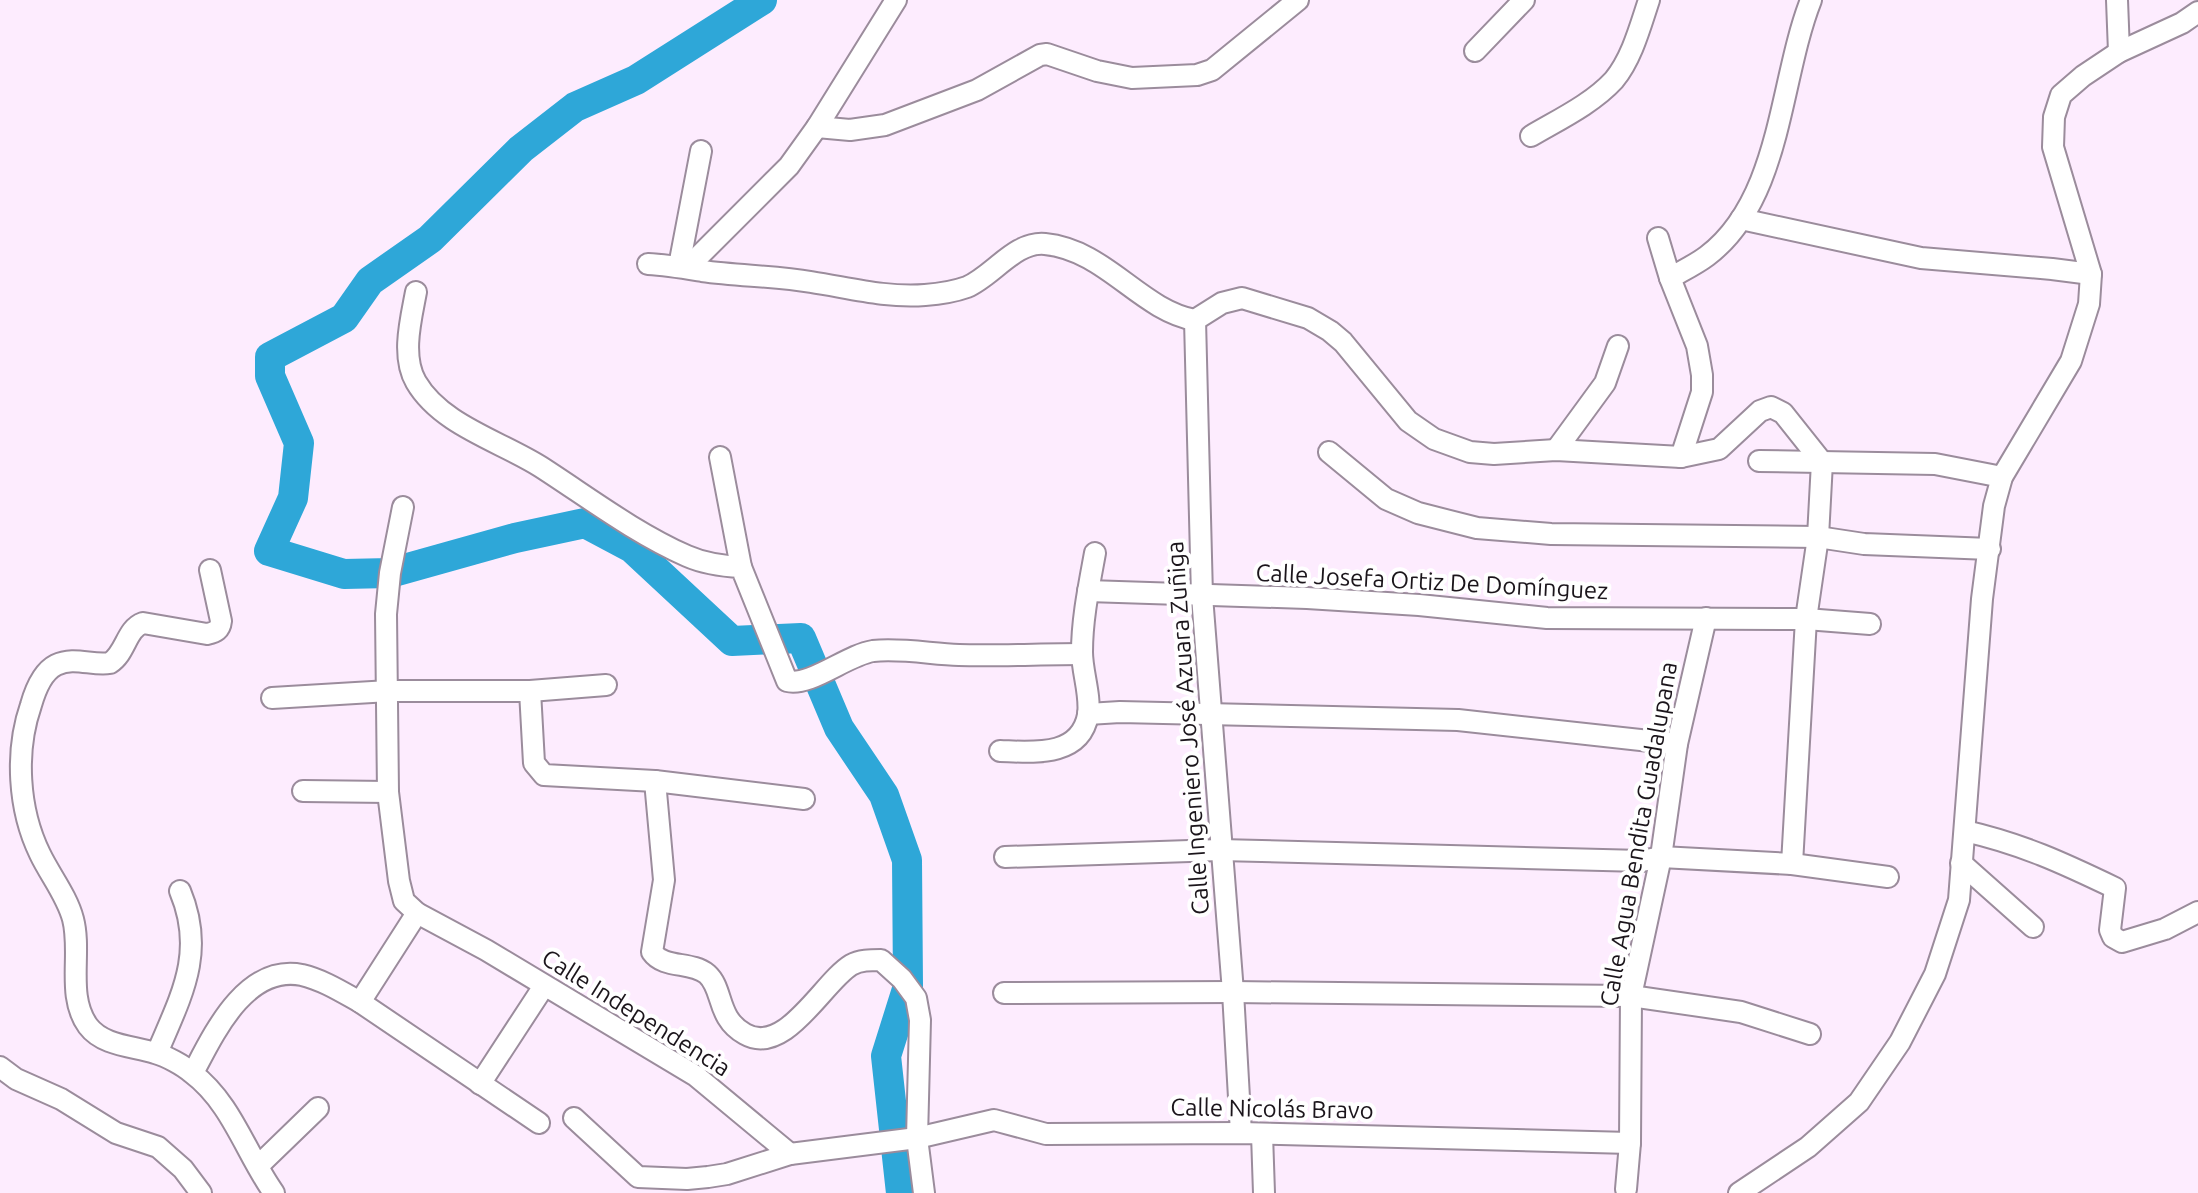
<svg xmlns="http://www.w3.org/2000/svg" width="2198" height="1193" viewBox="0 0 2198 1193" font-family="Ubuntu,sans-serif">
<style>
.lines{fill:none;stroke-linecap:round;stroke-linejoin:round}
.river{stroke:#2ea7d8;stroke-width:30}
.minor-casing{stroke:#9b8c9c;stroke-width:24}
.minor{stroke:#fff;stroke-width:20}
.labels{text-anchor:middle;stroke-width:8;stroke-linejoin:round;paint-order:stroke}
.street-label{font-size:24px;fill:#1b151b;stroke:#fff}
</style>
<rect width="100%" height="100%" fill="#fdecfe"/>
<g class="lines">
<!-- river -->
<polyline class="river" points="762,0 636,80 575,107 521,149 430,239 370,281 344,318 270,357 270,376 299,443 293,498 269,551 344,574 390,573 515,538 585,523 632,548 732,641 801,638 839,728 884,795 907,860 908,986 886,1056 901,1193"/>
<defs>
<g id="minor">
<polyline points="2117,0 2119,52"/>
<polyline points="1475,51 1524,0"/>
<polyline points="817,127 850,130 885,125 977,90 1040,55 1047,54 1097,71 1132,78 1197,75 1212,70 1298,0"/>
<path d="M1531 136C1558 120 1592 104 1614 80 1632 58 1640 27 1649 0"/>
<polyline points="1741,219 1921,258 2052,269 2091,274"/>
<polyline points="1658,238 1670,278 1697,346 1702,375 1702,392 1681,457"/>
<path d="M648 264C667 265 684 268 702 271 738 276 775 276 811 282 850 288 886 298 925 295 939 294 953 292 967 287 993 276 1015 241 1045 244 1106 250 1140 310 1195 320L1222 303 1242 298 1308 318 1330 331 1343 342 1408 421 1434 439 1470 452 1494 454 1556 450 1681 457 1719 449 1760 411 1771 407 1783 413 1822 462 1818 537 1806 619 1792 864"/>
<polyline points="679,266 701,151"/>
<polyline points="687,268 789,166 817,127 896,0"/>
<path d="M1670 278C1682 271 1695 265 1707 256 1782 199 1779 81 1811 0"/>
<path d="M416 292C411 319 401 356 416 382 441 425 500 441 541 467 589 498 635 533 687 556 705 564 722 566 741 567L787 681C810 687 847 655 873 651 901 648 931 654 959 655 1000 656 1041 654 1082 654"/>
<polyline points="1195,320 1202,596 1233,992 1241,1133"/>
<polyline points="1556,450 1605,383 1618,346"/>
<polyline points="1329,452 1386,499 1418,513 1477,528 1551,534 1818,537 1864,544 1990,549"/>
<polyline points="720,457 741,567"/>
<polyline points="1759,461 1935,464 2002,477"/>
<polyline points="403,507 390,573 386,614 388,792 399,881 404,901 417,913 486,950 696,1076 790,1154"/>
<path d="M210 570 221 621C220 630 216 632 207 634L143 623C126 629 126 653 110 663 92 666 74 656 56 665 42 672 35 691 31 705 15 751 18 809 40 854 50 875 67 896 73 919 82 953 66 996 88 1026 103 1046 133 1046 155 1053 166 1056 183 1065 192 1073 232 1103 246 1154 274 1193"/>
<polyline points="1088,591 1307,598 1419,605 1547,618 1806,619 1870,624"/>
<polyline points="530,691 534,763 544,775 655,781 804,799"/>
<polyline points="272,698 389,691 530,691 606,685"/>
<polyline points="1088,714 1120,712 1458,720 1677,744"/>
<path d="M1000 751C1032 752 1080 758 1088 715 1091 695 1082 672 1082 652 1082 619 1089 586 1095 553"/>
<path d="M655 781 664 880 652 952C664 969 691 961 707 974 724 989 716 1018 745 1034 785 1057 823 982 851 965 860 960 870 960 881 960L902 979 916 998 920 1020 917 1138 924 1193"/>
<polyline points="303,791 388,792"/>
<path d="M1965 831C2022 844 2063 863 2115 888L2110 930 2113 937 2122 942 2165 929 2198 912"/>
<polyline points="1005,857 1220,850 1642,861 1661,857 1792,864 1888,877"/>
<polyline points="1961,863 2033,927"/>
<polyline points="1004,993 1233,992 1631,996 1741,1012 1810,1034"/>
<polyline points="360,1002 417,913"/>
<path d="M157 1053C181 996 206 953 180 891"/>
<polyline points="0,1067 16,1079 61,1099 116,1133 158,1147 183,1169 201,1193"/>
<path d="M193 1073C214 1033 246 964 302 975 323 980 342 992 360 1002L539 1123"/>
<polyline points="480,1084 544,986"/>
<polyline points="574,1118 638,1177 687,1179 708,1177 727,1174 790,1154 917,1138 994,1120 1046,1134 1241,1133 1630,1143"/>
<polyline points="1262,1134 1264,1193"/>
<polyline points="258,1166 318,1108"/>
<polyline points="1626,1189 1630,1143 1631,996 1661,857 1677,744 1706,618"/>
<polyline points="1739,1193 1808,1147 1859,1102 1900,1042 1935,974 1959,900 1982,599 1994,506 2002,477 2071,361 2089,304 2091,274 2053,147 2054,117 2061,95 2083,76 2119,52 2182,23 2198,12"/>
</g>
</defs>
<!-- minor casing -->
<use href="#minor" class="minor-casing"/>
<!-- minor -->
<use href="#minor" class="minor"/>
</g>
<g class="labels">
<!-- street labels -->
<g class="street-label">
<text transform="translate(1432 582) rotate(3)" y="8">Calle Josefa Ortiz De Domínguez</text>
<text transform="translate(1188 728) rotate(-94)" y="8">Calle Ingeniero José Azuara Zuñiga</text>
<text transform="translate(1639 834) rotate(-80)" y="8">Calle Agua Bendita Guadalupana</text>
<text transform="translate(636 1013) rotate(32)" y="8">Calle Independencia</text>
<text transform="translate(1272 1109) rotate(1)" y="8">Calle Nicolás Bravo</text>
</g>
</g>
</svg>
